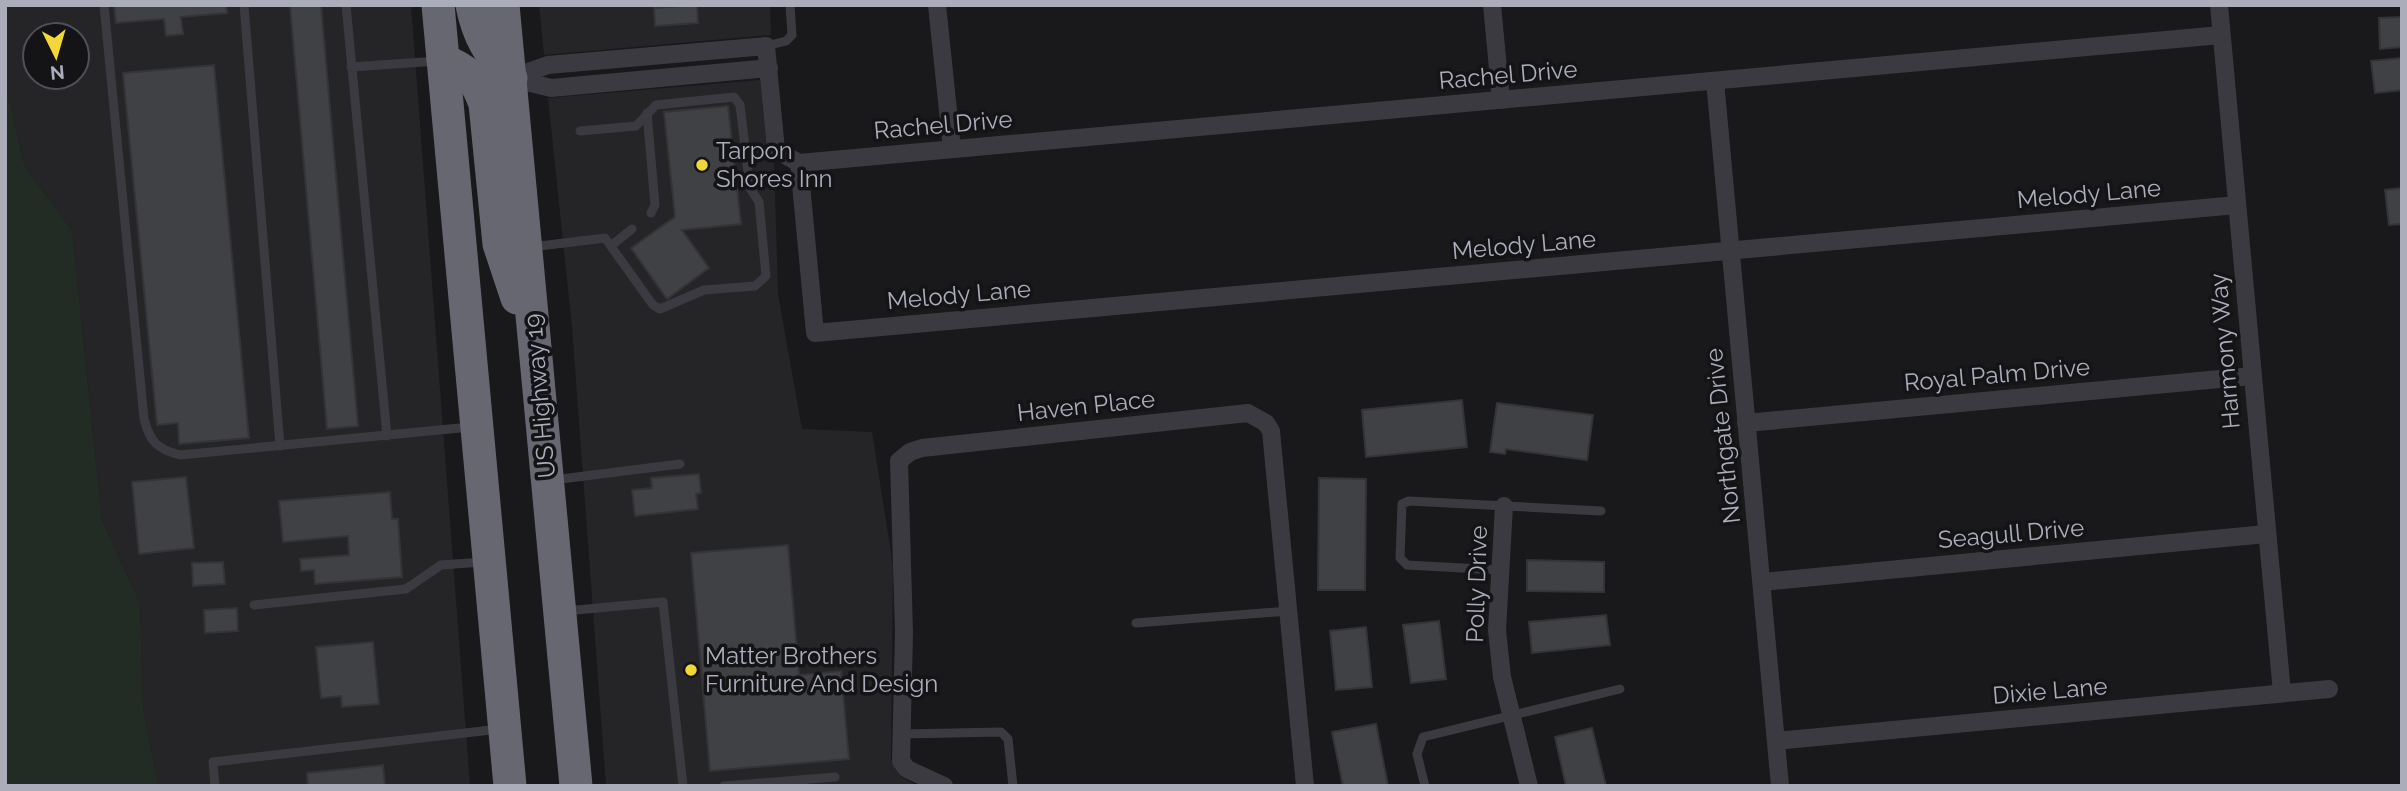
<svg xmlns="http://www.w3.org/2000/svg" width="2407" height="791" viewBox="0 0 2407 791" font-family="Raleway,sans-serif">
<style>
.built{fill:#252528;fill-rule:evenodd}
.green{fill:#232b25}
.building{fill:#404145;stroke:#343337;stroke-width:2}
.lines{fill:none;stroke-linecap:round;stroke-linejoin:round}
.lane{stroke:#3a3a40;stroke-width:9}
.street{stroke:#3a3a40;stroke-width:18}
.highway{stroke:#666771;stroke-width:33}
.poi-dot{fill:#f3d739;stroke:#141416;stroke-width:2.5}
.labels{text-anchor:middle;stroke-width:7;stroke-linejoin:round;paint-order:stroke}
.street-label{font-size:24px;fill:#abadbb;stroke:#141416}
.poi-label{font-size:24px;fill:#abadbb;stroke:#141416;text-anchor:start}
</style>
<rect width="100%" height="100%" fill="#19191b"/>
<!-- built -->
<g class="built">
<path d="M5 5H411L470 786H158L143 707 140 603 102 520 72 230 25 167 5 84ZM35 35H77V77H35Z"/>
<polygon points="539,5 770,5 771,35 544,55"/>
<polygon points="760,80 767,151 774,161 778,294 802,429 872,432 893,566 891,760 901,777 918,786 606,786 572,327 548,98"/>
</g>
<!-- green -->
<polygon class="green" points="5,84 25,167 72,230 102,520 140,603 143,707 158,786 5,786"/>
<!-- building -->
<g class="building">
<polygon points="114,5 226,5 227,13 181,17 183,34 166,36 164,19 116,23"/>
<polygon points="290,5 321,5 358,426 327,429"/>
<polygon points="697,5 698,23 655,26 654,8"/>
<polygon points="2402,17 2402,47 2380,49 2379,18"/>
<polygon points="2402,58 2402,90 2375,93 2371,61"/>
<polygon points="214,65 249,438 179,444 178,423 157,425 123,73"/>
<polygon points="728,106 741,224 682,230 709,268 667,299 631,248 675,217 664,112"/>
<polygon points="2402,188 2402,224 2389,225 2385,190"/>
<polygon points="1462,400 1467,447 1366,457 1362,410"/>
<polygon points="1497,403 1593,415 1587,460 1506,449 1505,454 1490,452"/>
<polygon points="699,474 701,493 696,494 698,509 635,516 632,490 652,488 651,478"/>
<polygon points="186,477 194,548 139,554 132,482"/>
<polygon points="1319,478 1366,479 1365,590 1318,590"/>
<polygon points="390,492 392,519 398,519 402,577 315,584 314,570 301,571 300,559 349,555 348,536 283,542 279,501"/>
<polygon points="788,545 799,675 841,671 849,759 710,771 691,553"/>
<polygon points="1527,560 1604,562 1604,592 1527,591"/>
<polygon points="223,562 225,584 193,586 192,563"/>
<polygon points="237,608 238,631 205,633 204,610"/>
<polygon points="1606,615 1610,645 1532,653 1529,622"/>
<polygon points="1439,621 1446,679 1411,683 1403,625"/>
<polygon points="1366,627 1372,687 1336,690 1330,631"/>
<polygon points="373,642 379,704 342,707 341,696 321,698 316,647"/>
<polygon points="1376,724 1388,786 1343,786 1332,732"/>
<polygon points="1592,728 1606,786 1566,786 1555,737"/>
<polygon points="383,765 385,786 308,786 307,773"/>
</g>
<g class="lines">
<!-- lane -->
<g class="lane">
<path d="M104 5 144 419C150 442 157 449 180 455L470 427"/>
<polyline points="244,5 280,446"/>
<polyline points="346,5 387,436"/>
<polyline points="766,46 786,41 792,35 790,5"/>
<polyline points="351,67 438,61"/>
<polyline points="647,113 655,205 651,213"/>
<polyline points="612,245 632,229"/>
<polyline points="531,247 605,238 653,305 660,309 704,290 755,286 766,276 759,202 750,188 740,105 734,97 656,105 636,126 580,131"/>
<polyline points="553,480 680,464"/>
<polyline points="1499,570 1407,565 1400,558 1402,504 1409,501 1601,511"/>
<polyline points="254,605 406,589 441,565 483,562"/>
<polyline points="565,611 663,602 683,786"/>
<polyline points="1136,623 1289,611"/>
<polyline points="902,734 1001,732 1008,739 1013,786"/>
<polyline points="215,786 213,762 500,729"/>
<polyline points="724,786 835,777"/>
<polyline points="1425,786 1417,754 1423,737 1620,689"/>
</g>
<!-- street -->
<g class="street">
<polyline points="937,5 952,149"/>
<polyline points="1492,5 1501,100"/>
<polyline points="2219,5 2282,693"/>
<polyline points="511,78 548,65 766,46 776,150 799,163"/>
<polyline points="511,78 551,88 769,68"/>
<polyline points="1715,81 1780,786"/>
<polyline points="799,163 815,333 2237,205"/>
<polyline points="799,163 2221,35"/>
<polyline points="1746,423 2252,376"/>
<polyline points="1504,506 1497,630 1502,677 1529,786"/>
<polyline points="1762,582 2266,534"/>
<polyline points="1776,741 2329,689"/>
<polyline points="944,786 907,769 901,761 904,632 899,461 910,452 922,448 1248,413 1266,423 1271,431 1305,786"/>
</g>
<!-- highway -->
<g class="highway">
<polyline points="438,5 510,786"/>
<path d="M472 5C478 36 490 55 511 78"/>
<polyline points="503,5 576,786"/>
<path d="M443 60C469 72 475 76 485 104L499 244 517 298"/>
</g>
</g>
<!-- markers -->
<g class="poi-dot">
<circle cx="702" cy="165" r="7"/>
<circle cx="691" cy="670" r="7"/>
</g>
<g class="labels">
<!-- street labels -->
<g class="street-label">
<text transform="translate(1508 75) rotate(-5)" y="8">Rachel Drive</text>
<text transform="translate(943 125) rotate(-5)" y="8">Rachel Drive</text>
<text transform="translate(2089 194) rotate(-5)" y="8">Melody Lane</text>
<text transform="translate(1524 245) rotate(-5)" y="8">Melody Lane</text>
<text transform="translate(959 295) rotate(-5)" y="8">Melody Lane</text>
<text transform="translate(2225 351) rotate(-95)" y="8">Harmony Way</text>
<text transform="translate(1997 375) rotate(-5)" y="8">Royal Palm Drive</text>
<text transform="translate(540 396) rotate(-95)" y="8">US Highway 19</text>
<text transform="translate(1086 406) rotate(-6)" y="8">Haven Place</text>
<text transform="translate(1723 436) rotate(-96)" y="8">Northgate Drive</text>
<text transform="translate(2011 534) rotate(-5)" y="8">Seagull Drive</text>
<text transform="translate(1477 584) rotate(-88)" y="8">Polly Drive</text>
<text transform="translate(2050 691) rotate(-5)" y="8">Dixie Lane</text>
</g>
<!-- poi labels -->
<g class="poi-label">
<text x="716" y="159">Tarpon<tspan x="716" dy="28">Shores Inn</tspan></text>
<text x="705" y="664">Matter Brothers<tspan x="705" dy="28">Furniture And Design</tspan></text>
</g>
</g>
<!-- border -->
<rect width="2407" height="791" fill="none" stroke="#abadbb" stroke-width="14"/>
<!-- north arrow -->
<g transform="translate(56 56) rotate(175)"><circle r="33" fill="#141416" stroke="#505158" stroke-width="2"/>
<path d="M0-5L12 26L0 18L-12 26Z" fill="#f3d739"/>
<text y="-10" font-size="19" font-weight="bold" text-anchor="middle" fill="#abadbb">N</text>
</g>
</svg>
